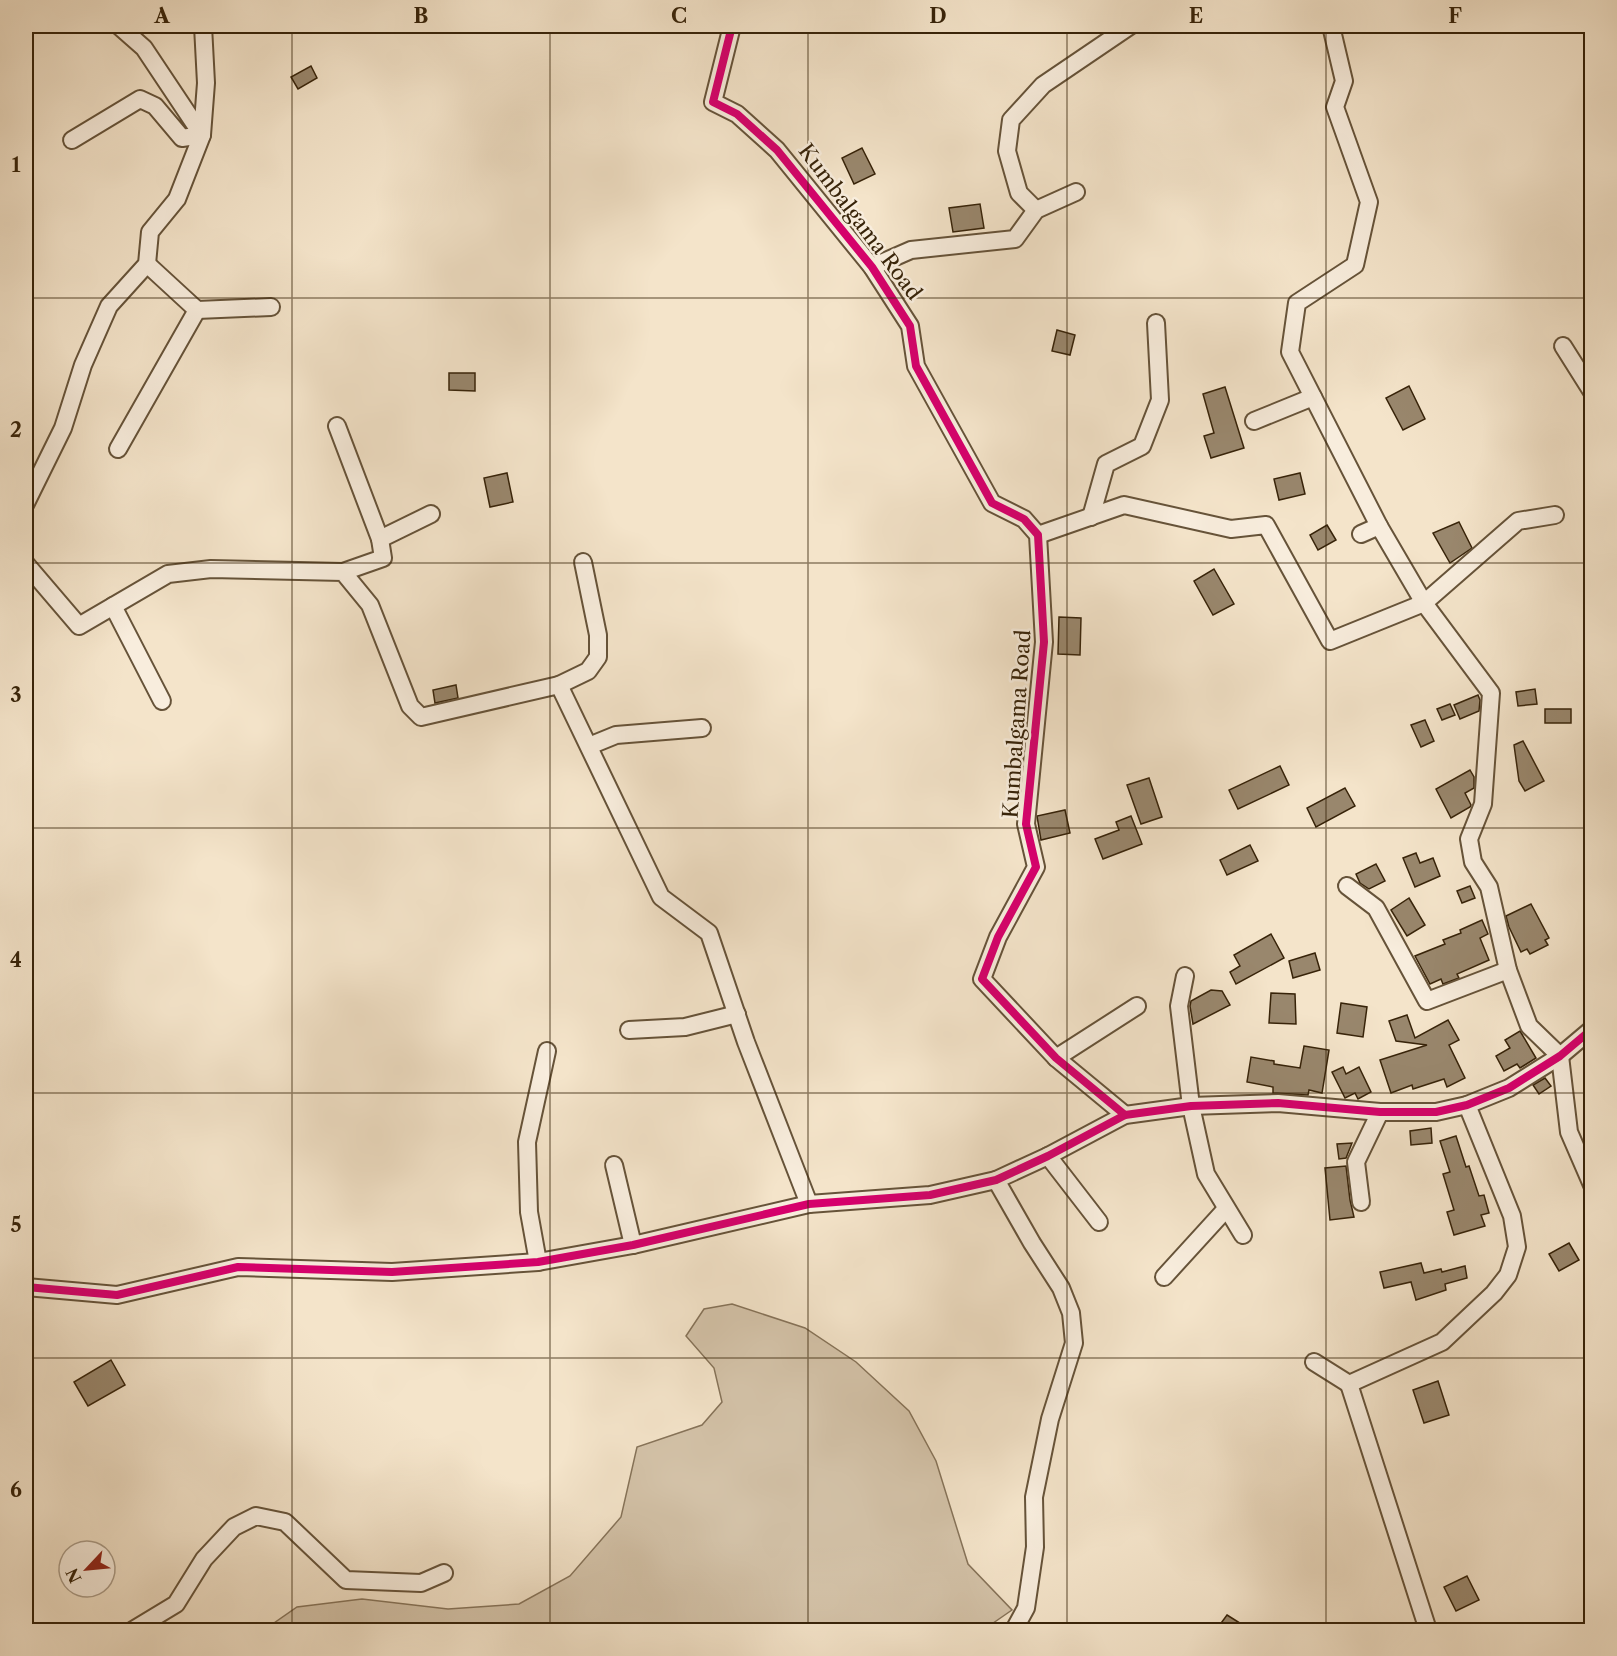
<svg xmlns="http://www.w3.org/2000/svg" width="1617" height="1656" viewBox="0 0 1617 1656" font-family="'Libre Caslon Text',serif">
<style>
.green{fill:#d4c3a9;stroke:#867359;stroke-width:1.5}
.building{fill:#99876d;stroke:#372309;stroke-width:1.5}
.lines{fill:none;stroke-linecap:round;stroke-linejoin:round}
.street-casing{stroke:#665339;stroke-width:20}
.street{stroke:#f8eddd;stroke-width:16}
.cycleway-casing{stroke:#f8eddd;stroke-width:11}
.cycleway{stroke:#d6006c;stroke-width:8}
.grid{fill:none;stroke:#372309;stroke-width:1.5;stroke-opacity:0.55}
.labels{text-anchor:middle;stroke-width:5;stroke-linejoin:round;paint-order:stroke}
.street-label{font-size:21px;fill:#372309;stroke:#f8eddd}
.neatline{fill:none;stroke:#372309;stroke-width:2}
.grid-label{font-size:20px;text-anchor:middle;font-weight:bold;fill:#372309}
</style>
<rect width="100%" height="100%" fill="#f4e4ca"/>
<filter id="stains"><feTurbulence type="fractalNoise" baseFrequency=".00333" numOctaves="4"/><feColorMatrix values="0 0 0 0 .2 0 0 0 0 .09 0 0 0 0 .02 0 0 0 .5 -.17"/></filter>
<radialGradient id="worn" r=".72"><stop offset=".6" stop-color="#630" stop-opacity="0"/><stop offset="1" stop-color="#630" stop-opacity=".3"/></radialGradient>
<!-- green -->
<polygon class="green" points="732,1304 805,1328 856,1362 909,1411 936,1461 968,1564 1012,1610 983,1630 264,1630 297,1607 362,1599 448,1609 519,1604 570,1576 621,1517 637,1447 702,1425 722,1402 714,1368 686,1336 704,1309"/>
<!-- building -->
<g class="building">
<polygon points="311,66 317,78 298,89 291,77"/>
<polygon points="862,148 875,174 854,184 842,158"/>
<polygon points="980,204 984,228 953,232 949,208"/>
<polygon points="1057,330 1075,335 1070,355 1052,351"/>
<polygon points="449,373 475,373 475,391 449,390"/>
<polygon points="1409,386 1425,419 1403,430 1386,398"/>
<polygon points="1225,387 1244,448 1211,458 1204,436 1214,433 1203,394"/>
<polygon points="507,473 513,502 490,507 484,478"/>
<polygon points="1300,473 1305,494 1279,500 1274,479"/>
<polygon points="1459,522 1472,548 1450,563 1433,533"/>
<polygon points="1327,525 1336,540 1318,550 1310,535"/>
<polygon points="1214,569 1234,604 1213,615 1194,581"/>
<polygon points="1059,617 1081,618 1080,655 1058,654"/>
<polygon points="456,685 458,698 435,703 433,690"/>
<polygon points="1535,689 1537,704 1518,706 1516,692"/>
<polygon points="1478,695 1480,700 1479,711 1460,719 1454,705"/>
<polygon points="1450,704 1455,715 1442,720 1437,709"/>
<rect x="1545" y="709" width="26" height="14"/>
<polygon points="1425,720 1434,741 1421,747 1411,725"/>
<polygon points="1523,741 1544,781 1525,791 1519,781 1514,745"/>
<polygon points="1280,766 1289,785 1238,809 1229,790"/>
<polygon points="1470,770 1474,777 1474,788 1465,793 1471,805 1470,807 1451,818 1436,789"/>
<polygon points="1149,778 1162,817 1141,824 1127,785"/>
<polygon points="1345,788 1355,806 1316,827 1307,808"/>
<polygon points="1065,810 1070,833 1041,840 1037,816"/>
<polygon points="1131,816 1142,844 1103,859 1095,839 1119,830 1116,822"/>
<polygon points="1250,845 1258,861 1227,875 1220,860"/>
<polygon points="1416,853 1420,863 1433,858 1440,876 1415,887 1403,858"/>
<polygon points="1376,864 1385,881 1369,889 1360,883 1356,874"/>
<polygon points="1470,886 1475,898 1462,903 1457,891"/>
<polygon points="1409,898 1425,925 1407,936 1391,910"/>
<polygon points="1531,904 1549,938 1545,940 1548,945 1530,954 1527,949 1521,952 1509,927 1506,916"/>
<polygon points="1482,920 1488,934 1480,938 1489,960 1457,974 1459,978 1443,984 1441,979 1430,984 1415,956 1445,944 1443,940 1461,933 1460,930"/>
<polygon points="1271,934 1284,958 1236,984 1230,972 1240,966 1234,955"/>
<polygon points="1315,953 1320,970 1293,978 1289,961"/>
<polygon points="1211,990 1222,991 1230,1005 1193,1024 1190,1006 1191,1001"/>
<polygon points="1271,993 1295,994 1296,1024 1269,1023"/>
<polygon points="1341,1003 1367,1007 1363,1037 1337,1033"/>
<polygon points="1407,1015 1415,1038 1448,1020 1459,1040 1449,1045 1465,1078 1447,1087 1444,1079 1413,1089 1412,1085 1391,1093 1380,1060 1427,1045 1396,1041 1389,1021"/>
<polygon points="1520,1031 1536,1058 1520,1068 1517,1064 1504,1071 1496,1056 1510,1048 1505,1040"/>
<polygon points="1304,1046 1329,1050 1322,1093 1309,1090 1308,1095 1273,1093 1273,1087 1247,1082 1251,1057 1274,1061 1274,1064 1300,1068"/>
<polygon points="1343,1067 1346,1074 1359,1067 1371,1092 1358,1099 1355,1093 1345,1098 1332,1072"/>
<polygon points="1545,1078 1551,1086 1539,1094 1533,1085"/>
<polygon points="1431,1128 1432,1143 1411,1145 1410,1131"/>
<polygon points="1456,1136 1466,1167 1469,1166 1479,1196 1484,1195 1489,1213 1481,1215 1485,1226 1454,1235 1447,1212 1454,1210 1443,1174 1450,1172 1440,1141"/>
<polygon points="1352,1143 1346,1158 1339,1159 1337,1144"/>
<polygon points="1346,1166 1350,1200 1354,1217 1330,1220 1325,1168"/>
<polygon points="1569,1243 1579,1260 1559,1271 1549,1254"/>
<polygon points="1421,1263 1424,1273 1441,1269 1442,1272 1465,1266 1467,1278 1445,1284 1446,1290 1416,1300 1411,1282 1384,1288 1380,1272"/>
<polygon points="111,1360 125,1385 88,1406 74,1382"/>
<polygon points="1438,1381 1449,1415 1424,1423 1413,1390"/>
<polygon points="1467,1576 1479,1600 1456,1611 1444,1587"/>
<polygon points="1227,1615 1251,1630 1216,1630"/>
</g>
<g class="lines">
<defs>
<g id="street">
<polyline points="732,26 713,102 737,114 777,150 872,267 910,326 916,366 992,503 1024,519 1038,535 1044,642 1026,824 1036,867 998,937 982,979 1056,1058 1125,1115"/>
<polyline points="1331,26 1344,81 1335,107 1369,202 1355,265 1297,303 1290,352 1379,526"/>
<polyline points="72,140 140,99 155,106 182,138 202,135 144,48 119,26"/>
<polyline points="1036,210 1019,193 1007,151 1011,120 1043,85 1130,26"/>
<polyline points="147,264 197,310 271,307"/>
<polyline points="872,267 911,250 1015,239 1036,210 1076,192"/>
<polyline points="1563,346 1592,392"/>
<polyline points="1254,421 1313,397"/>
<polyline points="337,426 380,539"/>
<polyline points="118,449 197,310"/>
<polyline points="26,503 63,428 83,365 109,306 147,264 150,232 177,199 202,135 206,83 203,26"/>
<polyline points="1555,515 1518,521 1424,603 1491,693 1483,804 1469,839 1473,862 1489,887 1508,970 1529,1026 1560,1056 1569,1132 1592,1185"/>
<polyline points="1091,517 1106,464 1142,446 1160,400 1156,323"/>
<polyline points="1038,535 1124,505 1231,529 1266,525 1330,641 1424,603 1379,526 1361,534"/>
<polyline points="26,564 79,626 168,574 211,569 343,572 370,605 410,706 421,717 559,685 661,897 709,933 746,1042 809,1204"/>
<polyline points="343,572 383,558 380,539 431,514"/>
<polyline points="113,606 162,701"/>
<polyline points="559,685 588,671 598,657 598,635 583,562"/>
<polyline points="589,746 616,735 702,728"/>
<polyline points="1347,886 1376,908 1427,1001 1508,970"/>
<polyline points="1185,976 1179,1006 1191,1106 1206,1174 1243,1235"/>
<polyline points="629,1030 685,1027 737,1014"/>
<polyline points="1056,1058 1137,1006"/>
<polyline points="1048,1156 1099,1222"/>
<polyline points="614,1165 633,1245"/>
<polyline points="996,1180 1032,1243 1061,1288 1071,1313 1074,1343 1050,1419 1034,1497 1035,1547 1026,1608 1014,1630"/>
<polyline points="1361,1202 1356,1162 1380,1112"/>
<polyline points="538,1262 529,1212 527,1142 547,1051"/>
<polyline points="1164,1277 1226,1209"/>
<polyline points="26,1287 117,1295 238,1267 392,1272 538,1262 633,1245 809,1204 930,1195 996,1180 1048,1156 1125,1115 1191,1106 1278,1103 1380,1112 1436,1112 1467,1105 1509,1088 1560,1056 1592,1029"/>
<polyline points="1314,1362 1349,1384 1442,1342 1494,1293 1508,1275 1517,1247 1512,1216 1467,1105"/>
<polyline points="1349,1384 1428,1630"/>
<polyline points="133,1630 176,1604 204,1559 234,1527 256,1516 285,1522 346,1580 421,1583 444,1573"/>
</g>
</defs>
<!-- street casing -->
<use href="#street" class="street-casing"/>
<!-- street -->
<use href="#street" class="street"/>
<defs>
<g id="cycleway">
<polyline points="732,26 713,102 737,114 777,150 872,267 910,326 916,366 992,503 1024,519 1038,535 1044,642 1026,824 1036,867 998,937 982,979 1056,1058 1125,1115"/>
<polyline points="26,1287 117,1295 238,1267 392,1272 538,1262 633,1245 809,1204 930,1195 996,1180 1048,1156 1125,1115 1191,1106 1278,1103 1380,1112 1436,1112 1467,1105 1509,1088 1560,1056 1592,1029"/>
</g>
</defs>
<!-- cycleway casing -->
<use href="#cycleway" class="cycleway-casing"/>
<!-- cycleway -->
<use href="#cycleway" class="cycleway"/>
</g>
<!-- grid -->
<path class="grid" d="M292 26V1630M550 26V1630M808 26V1630M1067 26V1630M1326 26V1630M26 298H1592M26 563H1592M26 828H1592M26 1093H1592M26 1358H1592"/>
<g class="labels">
<!-- street labels -->
<g class="street-label">
<text transform="translate(860 222) rotate(53)" y="7">Kumbalgama Road</text>
<text transform="translate(1017 724) rotate(-86)" y="7">Kumbalgama Road</text>
</g>
</g>
<!-- margin -->
<rect width="1617" height="1656" fill="none" stroke="#f4e4ca" stroke-width="66"/>
<!-- north arrow -->
<g transform="translate(87 1569) rotate(244)"><circle r="28" fill="#f8eddd" stroke="#ab9c88" stroke-width="1.5"/>
<path d="M0-4.5L10 22L0 15L-10 22Z" fill="#8f2418"/>
<text y="-9" font-size="16" font-weight="bold" text-anchor="middle" fill="#372309">N</text>
</g>
<rect x="33" y="33" width="1551" height="1590" class="neatline"/>
<g class="grid-label">
<text x="162" y="23">A</text>
<text x="421" y="23">B</text>
<text x="679" y="23">C</text>
<text x="938" y="23">D</text>
<text x="1196" y="23">E</text>
<text x="1455" y="23">F</text>
<text x="16" y="172">1</text>
<text x="16" y="437">2</text>
<text x="16" y="702">3</text>
<text x="16" y="967">4</text>
<text x="16" y="1232">5</text>
<text x="16" y="1497">6</text>
</g>
<rect width="100%" height="100%" filter="url(#stains)"/>
<rect width="100%" height="100%" fill="url(#worn)"/>
</svg>
